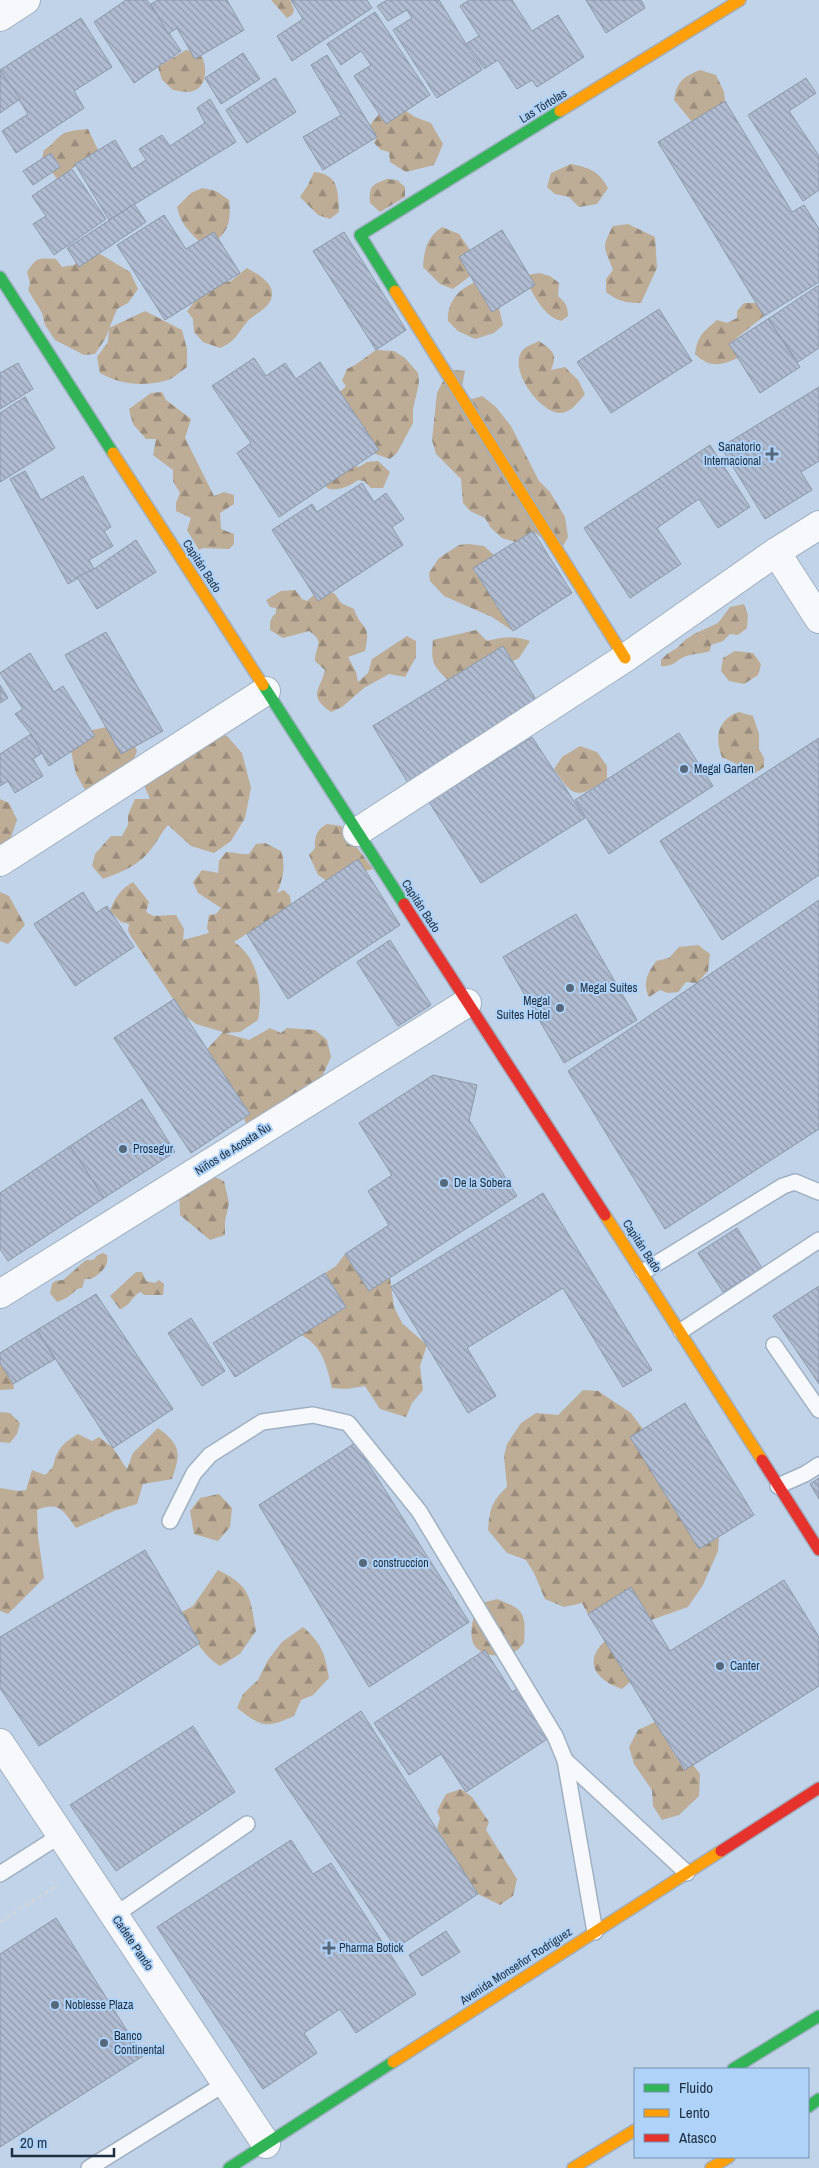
<svg xmlns="http://www.w3.org/2000/svg" width="819" height="2168" viewBox="0 0 819 2168" font-family="'Archivo Narrow',sans-serif">
<style>
.forest{fill:url(#forest-firs)}
.building{fill:url(#building-back-hatch);stroke:#8c98aa}
.lines{fill:none;stroke-linecap:round;stroke-linejoin:round}
.lane-casing{stroke:#a0b0c3;stroke-width:18}
.street-casing{stroke:#a0b0c3;stroke-width:30}
.fast-casing{stroke:#a0b0c3;stroke-width:14}
.slow-casing{stroke:#a0b0c3;stroke-width:14}
.jam-casing{stroke:#a0b0c3;stroke-width:14}
.path{stroke:#d0d6dd;stroke-width:3;stroke-dasharray:5 2.5;stroke-linecap:butt}
.lane{stroke:#f6f8fc;stroke-width:15}
.street{stroke:#f6f8fc;stroke-width:28}
.fast{stroke:#30b455;stroke-width:11}
.slow{stroke:#ff9f0a;stroke-width:11}
.jam{stroke:#e5322d;stroke-width:11}
.poi-dot{fill:#56687b;stroke:#afd2f9;stroke-width:2}
.labels{text-anchor:middle;stroke-width:4;stroke-linejoin:round;paint-order:stroke}
.street-label{font-size:12px;fill:#1d2f41;stroke:#afd2f9}
.poi-label{font-size:12px;fill:#1d2f41;stroke:#afd2f9;text-anchor:start}
</style>
<defs>
<pattern id="forest-firs" width="22" height="20" patternUnits="userSpaceOnUse" patternTransform="scale(1.25)"><rect width="22" height="20" fill="#bdac96"/><path d="M5 1l3.5 6h-7zM16 11l3.5 6h-7z" fill="#998c7c"/></pattern>
<pattern id="building-back-hatch" width="6" height="6" patternUnits="userSpaceOnUse" patternTransform="scale(1.25)"><rect width="6" height="6" fill="#b0bcd1"/><path d="M-1 5l2 2M0 0l6 6M5-1l2 2" fill="none" stroke="#8f99ab"/></pattern>
</defs>
<rect width="100%" height="100%" fill="#c0d3e8"/>
<!-- forest -->
<g class="forest">
<polygon points="271,0 290,0 294,10 292,15 287,18"/>
<path d="M186 50 191 51 195 59 201 56C208 66 207 87 193 91 187 93 179 91 173 90L162 80 158 67Z"/>
<path d="M700 70 716 75 724 92 725 101 692 122 674 100C677 81 683 77 700 70Z"/>
<polygon points="406,111 415,117 431,123 443,144 434,165 406,172 390,162 389,152 381,150 374,143 377,137 370,125 379,114 386,124"/>
<path d="M88 129 98 150C84 159 72 169 57 179L52 172 60 167 51 153 42 159 44 150C51 146 54 141 60 136 67 130 79 130 88 129Z"/>
<path d="M571 164C590 168 599 171 608 188L597 204 579 207 569 197 555 194 547 187 551 173Z"/>
<path d="M314 172C339 174 338 191 339 212L330 219 318 215 300 197 308 185Z"/>
<path d="M387 179 397 180 405 187V197L380 212 370 203C369 185 372 185 387 179Z"/>
<path d="M202 188 216 191 229 200C231 215 230 229 218 239L214 232 199 241C188 231 180 222 177 207L191 193Z"/>
<path d="M628 224 655 237 657 268 641 303C627 303 617 301 606 292V279L613 270C605 247 600 250 613 226Z"/>
<path d="M442 227 459 234 470 250 459 257 470 276 453 289 440 284 423 267C424 250 427 237 442 227Z"/>
<path d="M89 251 102 255 130 272 138 289 128 303 117 309 105 339 95 354 84 355 55 340 45 325 42 313 28 290 30 283 27 272C36 257 39 258 56 259L62 267 74 265Z"/>
<path d="M247 268C259 275 280 286 269 303 264 311 253 315 248 321 236 334 238 340 220 348L203 342 194 332 193 319 187 311 207 286 231 281Z"/>
<path d="M539 273 550 276 559 283 558 296C565 302 568 306 568 316L561 321C546 317 537 301 530 288L535 285 528 275Z"/>
<path d="M474 283 492 311 499 308 503 325 494 333 475 339 458 331 448 321C447 303 458 289 474 283Z"/>
<path d="M744 303H756L764 316 729 344 738 358C719 366 710 368 695 354 698 335 703 332 717 320L727 323 737 318V311Z"/>
<path d="M145 311 182 330 187 349V367C181 371 174 378 168 380 144 387 121 385 100 373L97 357 108 342 109 328Z"/>
<path d="M539 341C553 351 558 354 551 370L565 367 578 380 585 394C579 401 572 412 561 413 541 414 508 370 522 351 526 346 533 344 539 341Z"/>
<polygon points="376,350 394,351 405,358 418,373 419,383 413,409 413,423 397,453 390,459 373,453 379,450 340,392 346,386 342,381 347,369 355,365"/>
<polygon points="443,369 465,371 459,403 482,396 495,406 511,426 539,481 550,492 565,517 568,537 560,552 533,531 515,542 502,538 491,528 485,518 470,511 463,503 461,479 436,454 432,440 437,393 445,377"/>
<polygon points="162,392 166,400 191,419 185,438 214,496 224,492 234,495 234,504 220,513 221,529 234,534 234,544 229,549 203,548 199,550 187,530 191,518 176,511 176,503 180,493 173,481 173,470 153,455 156,439 146,439 133,424 129,409 151,393"/>
<path d="M378 461 390 472 383 488H371L364 481 358 480C350 486 337 492 327 488L326 485 355 466 359 467 367 462Z"/>
<polygon points="469,544 484,546 494,555 473,569 513,631 492,617 444,596 430,581 429,573 439,558 459,545"/>
<path d="M295 590 302 599 307 601 314 595 318 601 331 592 335 594 341 603 354 609C361 631 372 622 365 651L348 657 356 672 358 682 368 673 372 659 407 636 416 641V657L405 677 389 674 364 688 342 707 331 712C307 695 320 691 325 670L315 661C315 645 326 643 309 631L283 638 270 630C270 623 270 618 276 613V608L270 607 266 600 281 591Z"/>
<path d="M744 604 748 615 747 628 738 635 730 634 723 641 711 645 710 651C702 654 697 653 690 655 678 657 674 668 661 666V660L667 654 677 648 685 640 694 634 718 623 730 607Z"/>
<path d="M476 630 487 641C503 637 514 635 530 641L519 658 513 661 503 646 448 680C432 665 431 662 433 640Z"/>
<polygon points="735,651 753,653 761,664 758,675 744,684 729,681 721,671 723,658"/>
<path d="M739 712 753 716 759 734V749L764 758V767L755 773 722 757C714 737 718 719 739 712Z"/>
<polygon points="111,726 129,734 137,751 129,771 87,793 76,774 71,751 88,731"/>
<path d="M208 728 227 736 242 753 251 788 245 818 231 841 214 853 191 846 168 825C160 834 155 846 147 854 136 867 118 873 103 879L92 866 95 854 111 836H122L128 825V815L135 799H150L144 785Z"/>
<path d="M580 746 597 752 607 766V779C578 798 574 800 554 769L562 757Z"/>
<polygon points="0,799 9,803 17,820 10,840 0,849"/>
<path d="M327 824 341 826 373 869 327 881 318 875 309 855 315 848C314 837 317 829 327 824Z"/>
<path d="M265 843 281 851C286 867 283 878 277 893L284 890 290 896 291 905 234 942C259 958 263 992 258 1020L240 1032 225 1033 249 1040 270 1028 281 1033 287 1028 315 1030 327 1040 331 1057 315 1092 247 1125 244 1119 250 1114 207 1049 223 1032 196 1024 184 1015 132 938 128 931 129 924 121 922 110 911C115 897 121 889 133 882L149 902 146 912 153 916 176 915 184 929 183 940 209 933 207 928 209 915 216 914 221 908 198 893 193 882 202 870 218 873 219 861 226 852C234 852 240 855 249 854L256 844Z"/>
<polygon points="0,892 9,896 25,925 8,944 0,941"/>
<path d="M698 945 710 954 708 971 697 983 686 982 678 992 668 993 660 990 649 997C642 982 648 973 656 961L669 958 679 947Z"/>
<polygon points="198,1170 224,1181 229,1203 225,1221 225,1235 210,1240 180,1215 179,1182"/>
<path d="M103 1253 107 1255C109 1267 101 1273 91 1279H85L82 1288 77 1289C71 1295 66 1299 57 1302L50 1293 52 1284 55 1281 63 1280 86 1260H93L98 1255Z"/>
<path d="M345 1254 369 1291 390 1278 394 1307 402 1323 427 1345 420 1366 423 1390 412 1403 406 1417 380 1409 365 1386 346 1389 332 1388C327 1366 322 1345 301 1335L346 1307 325 1273 336 1266Z"/>
<path d="M136 1272H142L146 1281 155 1283 159 1280 164 1284 163 1295H144L141 1292C131 1296 132 1305 120 1309L110 1296Z"/>
<polygon points="0,1357 11,1367 14,1389 0,1390"/>
<path d="M583 1390 598 1391 631 1413 643 1429 631 1437 699 1549 719 1537 718 1551 703 1585 688 1607 651 1620 588 1614 582 1603 564 1607 545 1599 534 1573 526 1560 507 1553 488 1530C490 1509 491 1502 507 1487L504 1456 507 1444 521 1423 536 1413 558 1415Z"/>
<polygon points="0,1412 10,1413 20,1423 17,1434 10,1443 0,1442"/>
<path d="M158 1428C181 1445 181 1453 172 1479L143 1484 137 1504 114 1511 76 1528C63 1511 60 1501 37 1510L38 1536 44 1578 8 1614 0 1611V1488L18 1491 26 1490 32 1470 45 1475C58 1463 51 1466 57 1454 61 1445 69 1439 78 1434L92 1441 99 1437 113 1448 127 1469 133 1453Z"/>
<polygon points="219,1494 232,1508 230,1527 218,1541 194,1534 190,1511 200,1498"/>
<path d="M218 1570C251 1586 250 1597 256 1631L240 1654 220 1666C199 1652 192 1634 182 1612L193 1606Z"/>
<path d="M497 1599C525 1610 526 1613 524 1643 522 1645 519 1649 516 1651 503 1659 475 1657 472 1639 470 1627 474 1615 478 1604Z"/>
<path d="M303 1627C322 1644 325 1654 329 1678L313 1695 301 1700 294 1716C265 1729 262 1727 237 1708L243 1694 258 1680 268 1660 282 1642Z"/>
<path d="M605 1641 630 1682 622 1689C597 1681 582 1662 605 1641Z"/>
<polygon points="655,1722 684,1770 693,1765 700,1774 699,1796 679,1815 662,1820 653,1806 652,1790 634,1764 629,1747 638,1730"/>
<polygon points="461,1789 472,1797 489,1822 486,1830 517,1879 513,1896 500,1905 478,1894 437,1829 440,1818 437,1811 446,1794"/>
</g>
<!-- building -->
<g class="building">
<polygon points="126,0 147,0 181,51 134,83 94,22"/>
<polygon points="158,0 227,0 244,30 195,59 177,28 168,34 151,4"/>
<polygon points="291,0 367,0 372,8 292,61 277,36 303,19"/>
<polygon points="387,0 439,0 482,70 437,98 393,30 412,18 407,10 388,21 377,6"/>
<polygon points="469,0 512,0 532,31 558,15 584,57 537,87 532,80 517,89 498,60 484,69 467,43 479,36 460,6"/>
<polygon points="586,0 641,0 645,8 606,33"/>
<polygon points="375,12 430,95 386,124 354,76 371,65 361,51 341,65 327,44"/>
<polygon points="81,18 112,67 74,91 84,108 16,153 2,131 28,114 0,70"/>
<polygon points="243,53 260,79 221,104 205,78"/>
<polygon points="327,55 377,137 323,170 303,137 341,115 311,65"/>
<polygon points="0,70 20,99 0,113"/>
<polygon points="275,78 296,112 247,143 226,110"/>
<polygon points="806,78 816,93 789,111 819,156 819,190 803,201 748,115"/>
<polygon points="210,99 236,142 109,220 75,164 115,140 132,169 146,160 139,149 162,135 170,146 205,123 197,108"/>
<polygon points="725,101 792,212 804,205 819,229 819,282 764,316 658,142"/>
<polygon points="51,153 60,167 33,185 23,171"/>
<polygon points="72,169 106,219 54,255 33,224 46,216 32,196"/>
<polygon points="134,204 146,222 79,267 67,248"/>
<polygon points="164,215 186,249 214,232 240,273 165,320 117,245"/>
<polygon points="502,230 535,285 492,312 459,257"/>
<polygon points="344,232 406,330 376,350 313,251"/>
<polygon points="819,285 819,348 798,362 768,319"/>
<polygon points="659,309 692,361 611,413 577,362"/>
<polygon points="768,319 800,367 760,393 729,344"/>
<polygon points="254,358 266,376 285,363 296,379 320,362 379,450 279,517 237,453 251,443 212,386"/>
<polygon points="18,363 33,389 0,409 0,373"/>
<polygon points="819,387 819,461 801,472 812,490 765,519 721,447"/>
<polygon points="25,397 55,448 0,482 0,413"/>
<polygon points="710,445 750,507 718,528 699,499 657,528 681,564 630,598 584,528"/>
<polygon points="25,471 41,500 83,476 111,527 104,531 113,546 89,560 94,569 68,584 10,479"/>
<polygon points="362,483 374,502 386,493 404,519 392,527 403,545 318,601 272,530 312,504 317,512"/>
<polygon points="533,531 572,593 513,631 473,568"/>
<polygon points="136,540 156,572 97,609 77,577 94,569"/>
<polygon points="106,632 163,731 121,754 65,655"/>
<polygon points="503,646 540,706 410,786 373,726"/>
<polygon points="30,653 54,692 63,686 95,736 49,766 31,734 15,714 23,709 0,673"/>
<polygon points="0,685 8,698 0,703"/>
<polygon points="679,733 713,786 609,854 575,800"/>
<polygon points="31,734 42,753 33,759 43,776 15,793 8,781 0,786 0,754"/>
<polygon points="532,737 585,818 481,883 429,802"/>
<polygon points="819,738 819,875 722,940 660,841"/>
<polygon points="358,859 400,925 288,999 247,934"/>
<polygon points="83,892 96,913 107,906 134,947 75,986 34,924"/>
<polygon points="819,900 819,1129 665,1229 568,1071"/>
<polygon points="576,914 637,1020 564,1063 503,957"/>
<polygon points="390,940 431,1005 398,1026 357,962"/>
<polygon points="174,999 250,1114 191,1153 114,1038"/>
<polygon points="433,1075 477,1085 469,1120 517,1196 369,1291 345,1254 389,1225 368,1191 392,1175 359,1123"/>
<polygon points="142,1099 175,1152 104,1198 70,1146"/>
<polygon points="70,1146 104,1198 8,1261 0,1249 0,1193"/>
<polygon points="543,1193 652,1370 623,1387 563,1288 467,1348 496,1396 468,1413 391,1287"/>
<polygon points="737,1228 762,1268 723,1292 698,1253"/>
<polygon points="325,1273 346,1307 235,1377 213,1343"/>
<polygon points="819,1286 819,1384 773,1316"/>
<polygon points="96,1294 173,1409 113,1448 37,1330"/>
<polygon points="191,1318 225,1371 202,1386 168,1333"/>
<polygon points="37,1330 55,1359 13,1384 0,1363 0,1353"/>
<polygon points="685,1403 754,1515 699,1549 630,1437"/>
<polygon points="355,1443 469,1622 369,1687 259,1505"/>
<polygon points="819,1478 819,1499 810,1484"/>
<polygon points="145,1550 200,1643 39,1746 0,1688 0,1637"/>
<polygon points="784,1580 819,1637 819,1686 685,1770 588,1614 631,1587 670,1651"/>
<polygon points="485,1650 512,1692 520,1687 552,1736 466,1792 441,1754 409,1775 374,1723"/>
<polygon points="361,1711 478,1894 396,1948 275,1769"/>
<polygon points="193,1726 235,1792 116,1871 70,1805"/>
<polygon points="291,1840 313,1874 331,1863 416,1994 356,2033 340,2009 304,2033 317,2053 263,2089 157,1927"/>
<polygon points="56,1918 143,2056 0,2147 0,1954"/>
<polygon points="446,1931 460,1952 422,1976 409,1955"/>
</g>
<g class="lines">
<defs>
<g id="lane">
<polyline points="643,1272 783,1186 795,1182 819,1192"/>
<polyline points="681,1331 819,1240"/>
<polyline points="774,1345 819,1410"/>
<polyline points="778,1486 805,1474 819,1465"/>
<polyline points="170,1521 194,1473 210,1455 262,1422 313,1415 348,1423 419,1511 555,1736 565,1760 595,1932"/>
<polyline points="565,1760 687,1873"/>
<polyline points="0,1874 61,1835"/>
<polyline points="115,1915 247,1824"/>
<polyline points="89,2168 226,2083"/>
</g>
<g id="street">
<polyline points="0,17 26,0"/>
<polyline points="776,552 819,619"/>
<polyline points="357,832 625,658 776,552 819,525"/>
<polyline points="0,862 266,691"/>
<polyline points="0,1294 467,1003"/>
<polyline points="0,1743 266,2144"/>
</g>
<g id="fast">
<polyline points="0,277 113,453"/>
<polyline points="395,291 360,235 560,111"/>
<polyline points="263,685 404,904"/>
<polyline points="733,2069 819,2016"/>
<polyline points="808,2107 819,2099"/>
<polyline points="229,2168 393,2062"/>
</g>
<g id="slow">
<polyline points="560,111 740,0"/>
<polyline points="395,291 625,658"/>
<polyline points="113,453 263,685"/>
<polyline points="605,1215 762,1460"/>
<polyline points="393,2062 721,1851"/>
<polyline points="573,2168 635,2130"/>
<polyline points="711,2168 729,2157"/>
</g>
<g id="jam">
<polyline points="404,904 605,1215"/>
<polyline points="762,1460 819,1550"/>
<polyline points="721,1851 819,1788"/>
</g>
</defs>
<!-- lane casing -->
<use href="#lane" class="lane-casing"/>
<!-- street casing -->
<use href="#street" class="street-casing"/>
<!-- fast casing -->
<use href="#fast" class="fast-casing"/>
<!-- slow casing -->
<use href="#slow" class="slow-casing"/>
<!-- jam casing -->
<use href="#jam" class="jam-casing"/>
<!-- path -->
<polyline class="path" points="0,1922 58,1885"/>
<!-- lane -->
<use href="#lane" class="lane"/>
<!-- street -->
<use href="#street" class="street"/>
<!-- fast -->
<use href="#fast" class="fast"/>
<!-- slow -->
<use href="#slow" class="slow"/>
<!-- jam -->
<use href="#jam" class="jam"/>
</g>
<!-- markers -->
<g class="poi-dot">
<path d="M769.5 446.5h5v5h5v5h-5v5h-5v-5h-5v-5h5z"/>
<circle cx="684" cy="769" r="5"/>
<circle cx="570" cy="988" r="5"/>
<circle cx="560" cy="1008" r="5"/>
<circle cx="123" cy="1149" r="5"/>
<circle cx="444" cy="1183" r="5"/>
<circle cx="363" cy="1563" r="5"/>
<circle cx="720" cy="1666" r="5"/>
<path d="M326.5 1940.5h5v5h5v5h-5v5h-5v-5h-5v-5h5z"/>
<circle cx="55" cy="2005" r="5"/>
<circle cx="104" cy="2043" r="5"/>
</g>
<g class="labels">
<!-- street labels -->
<g class="street-label">
<text transform="translate(543 106) rotate(-32)" y="4">Las Tórtolas</text>
<text transform="translate(202 566) rotate(57)" y="4">Capitán Bado</text>
<text transform="translate(421 906) rotate(57)" y="4">Capitán Bado</text>
<text transform="translate(233 1149) rotate(-32)" y="4">Niños de Acosta Ñu</text>
<text transform="translate(642 1246) rotate(57)" y="4">Capitán Bado</text>
<text transform="translate(133 1943) rotate(56)" y="4">Cadete Pando</text>
<text transform="translate(516 1966) rotate(-33)" y="4">Avenida Monseñor Rodríguez</text>
</g>
<!-- poi labels -->
<g class="poi-label">
<text x="761" y="451" text-anchor="end">Sanatorio<tspan x="761" dy="14">Internacional</tspan></text>
<text x="694" y="773">Megal Garten</text>
<text x="580" y="992">Megal Suites</text>
<text x="550" y="1005" text-anchor="end">Megal<tspan x="550" dy="14">Suites Hotel</tspan></text>
<text x="133" y="1153">Prosegur</text>
<text x="454" y="1187">De la Sobera</text>
<text x="373" y="1567">construccion</text>
<text x="730" y="1670">Canter</text>
<text x="339" y="1952">Pharma Botick</text>
<text x="65" y="2009">Noblesse Plaza</text>
<text x="114" y="2040">Banco<tspan x="114" dy="14">Continental</tspan></text>
</g>
</g>
<!-- legend -->
<rect x="634" y="2068" width="175" height="90" fill="#afd2f9" stroke="#7591af"/>
<rect x="644" y="2084" width="25" height="8" fill="#30b455" stroke="#7591af"/>
<text x="679" y="2093" font-size="15" fill="#1d2f41">Fluido</text>
<rect x="644" y="2109" width="25" height="8" fill="#ff9f0a" stroke="#7591af"/>
<text x="679" y="2118" font-size="15" fill="#1d2f41">Lento</text>
<rect x="644" y="2134" width="25" height="8" fill="#e5322d" stroke="#7591af"/>
<text x="679" y="2143" font-size="15" fill="#1d2f41">Atasco</text>
<!-- scale -->
<path d="M12 2148v8h102v-8" fill="none" stroke="#1d2f41" stroke-width="2.5"/>
<text x="20" y="2148" font-size="15" fill="#1d2f41" stroke="#afd2f9" stroke-width="4" paint-order="stroke">20 m</text>
</svg>
